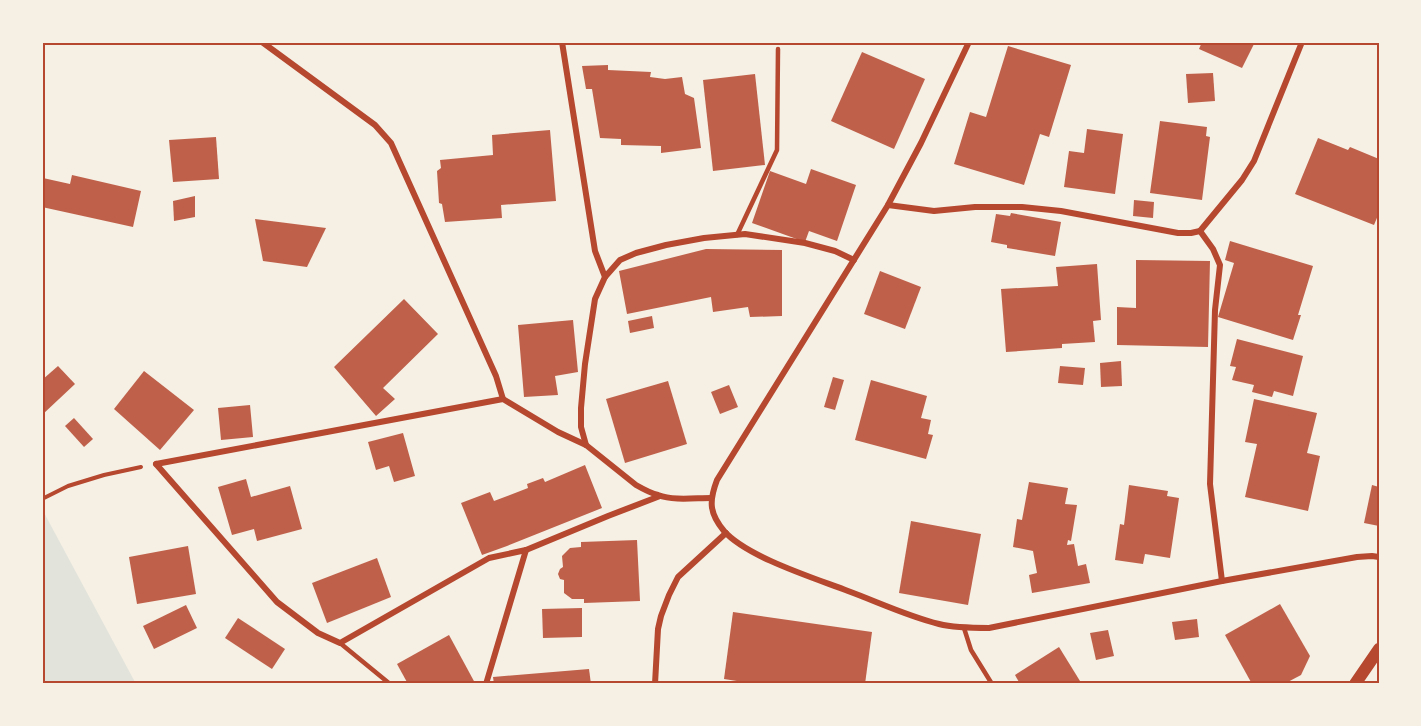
<svg xmlns="http://www.w3.org/2000/svg" width="1421" height="726" viewBox="0 0 1421 726" font-family="'DejaVu Sans',sans-serif">
<style>
.green{fill:#e2e4dc}
.building{fill:#bf614a}
.lines{fill:none;stroke-linecap:round;stroke-linejoin:round}
.path{stroke:#b5482f;stroke-width:4}
.service{stroke:#b5482f;stroke-width:4.5}
.minor{stroke:#b5482f;stroke-width:6}
.secondary{stroke:#b5482f;stroke-width:12}
.neatline{fill:none;stroke:#b5482f;stroke-width:2}
</style>
<rect width="100%" height="100%" fill="#f6efe4"/>
<!-- green -->
<polygon class="green" points="42,509 136,684 42,684"/>
<!-- building -->
<g class="building">
<polygon points="1202,42 1255,42 1242,68 1199,49"/>
<polygon points="1008,46 1071,65 1049,137 1040,134 1024,185 954,164 970,112 986,117"/>
<polygon points="862,52 925,79 894,149 831,121"/>
<polygon points="608,65 608,70 651,72 650,77 665,79 682,77 685,94 694,98 701,148 661,153 661,146 621,145 621,139 600,138 592,89 586,89 582,66"/>
<polygon points="1213,73 1215,101 1188,103 1186,74"/>
<polygon points="755,74 765,165 713,171 703,80"/>
<polygon points="1160,121 1207,127 1206,136 1210,137 1202,200 1150,193"/>
<polygon points="1087,129 1123,134 1115,194 1064,187 1069,151 1084,153"/>
<polygon points="550,130 556,201 501,205 502,218 445,222 442,204 439,203 437,171 441,168 440,160 493,155 492,135"/>
<polygon points="216,137 219,179 173,182 169,140"/>
<polygon points="1318,138 1348,150 1350,147 1379,159 1379,213 1374,225 1295,194"/>
<polygon points="811,169 856,185 837,241 809,231 805,242 752,223 770,171 806,184"/>
<polygon points="72,175 141,191 133,227 42,207 43,178 70,184"/>
<polygon points="195,196 195,217 174,221 173,201"/>
<polygon points="1134,200 1154,202 1153,218 1133,216"/>
<polygon points="1011,213 1061,222 1055,256 1007,248 1007,245 991,242 996,214 1010,216"/>
<polygon points="255,219 326,228 307,267 263,261"/>
<polygon points="1230,241 1313,266 1298,315 1301,315 1293,340 1218,317 1234,263 1225,260"/>
<polygon points="706,249 782,250 782,316 750,317 748,307 713,312 711,297 627,314 619,271"/>
<polygon points="1136,260 1210,261 1208,347 1117,345 1117,307 1136,308"/>
<polygon points="1097,264 1101,320 1093,321 1095,342 1062,344 1062,348 1006,352 1001,289 1058,286 1056,267"/>
<polygon points="880,271 921,287 905,329 864,314"/>
<polygon points="404,299 438,334 383,388 395,399 376,416 334,367"/>
<polygon points="652,316 654,328 630,333 628,321"/>
<polygon points="573,320 578,372 555,376 558,395 524,397 518,325"/>
<polygon points="1237,339 1303,356 1293,396 1274,391 1272,397 1252,392 1254,385 1232,380 1236,367 1230,366"/>
<polygon points="1121,361 1122,386 1101,387 1100,363"/>
<polygon points="58,366 75,384 42,415 42,380"/>
<polygon points="1060,366 1085,368 1083,385 1058,383"/>
<polygon points="144,371 194,410 160,450 114,409"/>
<polygon points="833,377 844,380 835,410 824,407"/>
<polygon points="871,380 927,396 921,418 931,420 928,434 933,435 926,459 855,440"/>
<polygon points="668,381 687,444 625,463 606,399"/>
<polygon points="729,385 738,407 720,414 711,392"/>
<polygon points="1254,399 1317,413 1307,453 1320,456 1308,511 1245,497 1257,444 1245,442"/>
<polygon points="250,405 253,437 221,440 218,408"/>
<polygon points="74,418 93,439 84,447 65,426"/>
<polygon points="403,433 415,476 394,482 389,466 376,470 368,442"/>
<polygon points="585,465 602,508 507,546 482,555 461,503 490,492 494,501 528,488 527,484 543,478 545,482"/>
<polygon points="246,479 251,497 290,486 302,529 257,541 254,529 232,535 218,487"/>
<polygon points="1029,482 1068,488 1065,504 1077,505 1071,541 1068,540 1067,545 1074,544 1078,566 1086,564 1090,583 1032,593 1029,575 1037,573 1033,551 1013,547 1017,519 1022,520"/>
<polygon points="1129,485 1168,491 1167,496 1179,498 1170,558 1145,554 1143,564 1115,560 1120,524 1124,525"/>
<polygon points="1372,485 1379,487 1379,526 1364,523"/>
<polygon points="911,521 981,534 968,605 899,593"/>
<polygon points="637,540 640,601 584,603 584,599 572,599 564,593 564,580 560,579 558,574 560,569 563,567 562,556 570,548 581,547 581,542"/>
<polygon points="188,546 196,594 137,604 129,557"/>
<polygon points="377,558 391,597 327,623 312,583"/>
<polygon points="1280,604 1310,656 1301,675 1284,684 1252,684 1225,635"/>
<polygon points="186,605 197,628 154,649 143,626"/>
<polygon points="582,608 582,637 543,638 542,609"/>
<polygon points="733,612 872,632 865,684 756,684 724,679"/>
<polygon points="238,618 285,649 272,669 225,638"/>
<polygon points="1197,619 1199,637 1175,640 1172,622"/>
<polygon points="1108,630 1114,656 1096,660 1090,633"/>
<polygon points="449,635 475,683 408,684 397,664"/>
<polygon points="1059,647 1080,681 1075,684 1020,684 1015,675"/>
<polygon points="589,669 591,684 494,684 493,677"/>
</g>
<g class="lines">
<!-- path -->
<polyline class="path" points="42,499 68,486 104,475 141,467"/>
<!-- service -->
<g class="service">
<polyline points="737,235 777,150 778,49"/>
<polyline points="964,628 971,650 992,684"/>
<polyline points="340,643 390,684"/>
</g>
<!-- minor -->
<g class="minor">
<polyline points="262,42 375,125 391,143 496,376 503,399"/>
<polyline points="562,42 595,251 605,277"/>
<path d="M969 42 921 143 888 205 717 480C709 501 709 513 724 531 747 557 814 578 848 591 878 602 907 616 939 624 955 628 972 628 989 628L1222 581 1357 557 1372 556 1379 557"/>
<polyline points="888,205 934,211 975,207 1022,207 1061,211 1178,233 1191,233 1200,231 1213,249 1220,265 1215,310 1210,484 1222,581"/>
<polyline points="1200,231 1242,180 1254,161 1302,42"/>
<polyline points="586,445 581,427 581,408 585,364 595,299 605,277 620,260 636,253 666,245 704,238 745,234 805,243 835,251 854,260"/>
<polyline points="156,464 277,602 318,633 340,643 489,558 526,550 608,516 660,496"/>
<path d="M156 464 503 399 558 432 586 445 636 485C643 489 650 493 658 495 674 501 694 498 711 498"/>
<polyline points="486,684 526,550"/>
<polyline points="655,684 658,629 661,616 669,595 678,577 726,533"/>
</g>
<!-- secondary -->
<polyline class="secondary" points="1355,684 1379,649"/>
</g>
<!-- border -->
<rect width="1421" height="726" fill="none" stroke="#f6efe4" stroke-width="87"/>
<rect x="44" y="44" width="1334" height="638" class="neatline"/>
</svg>
